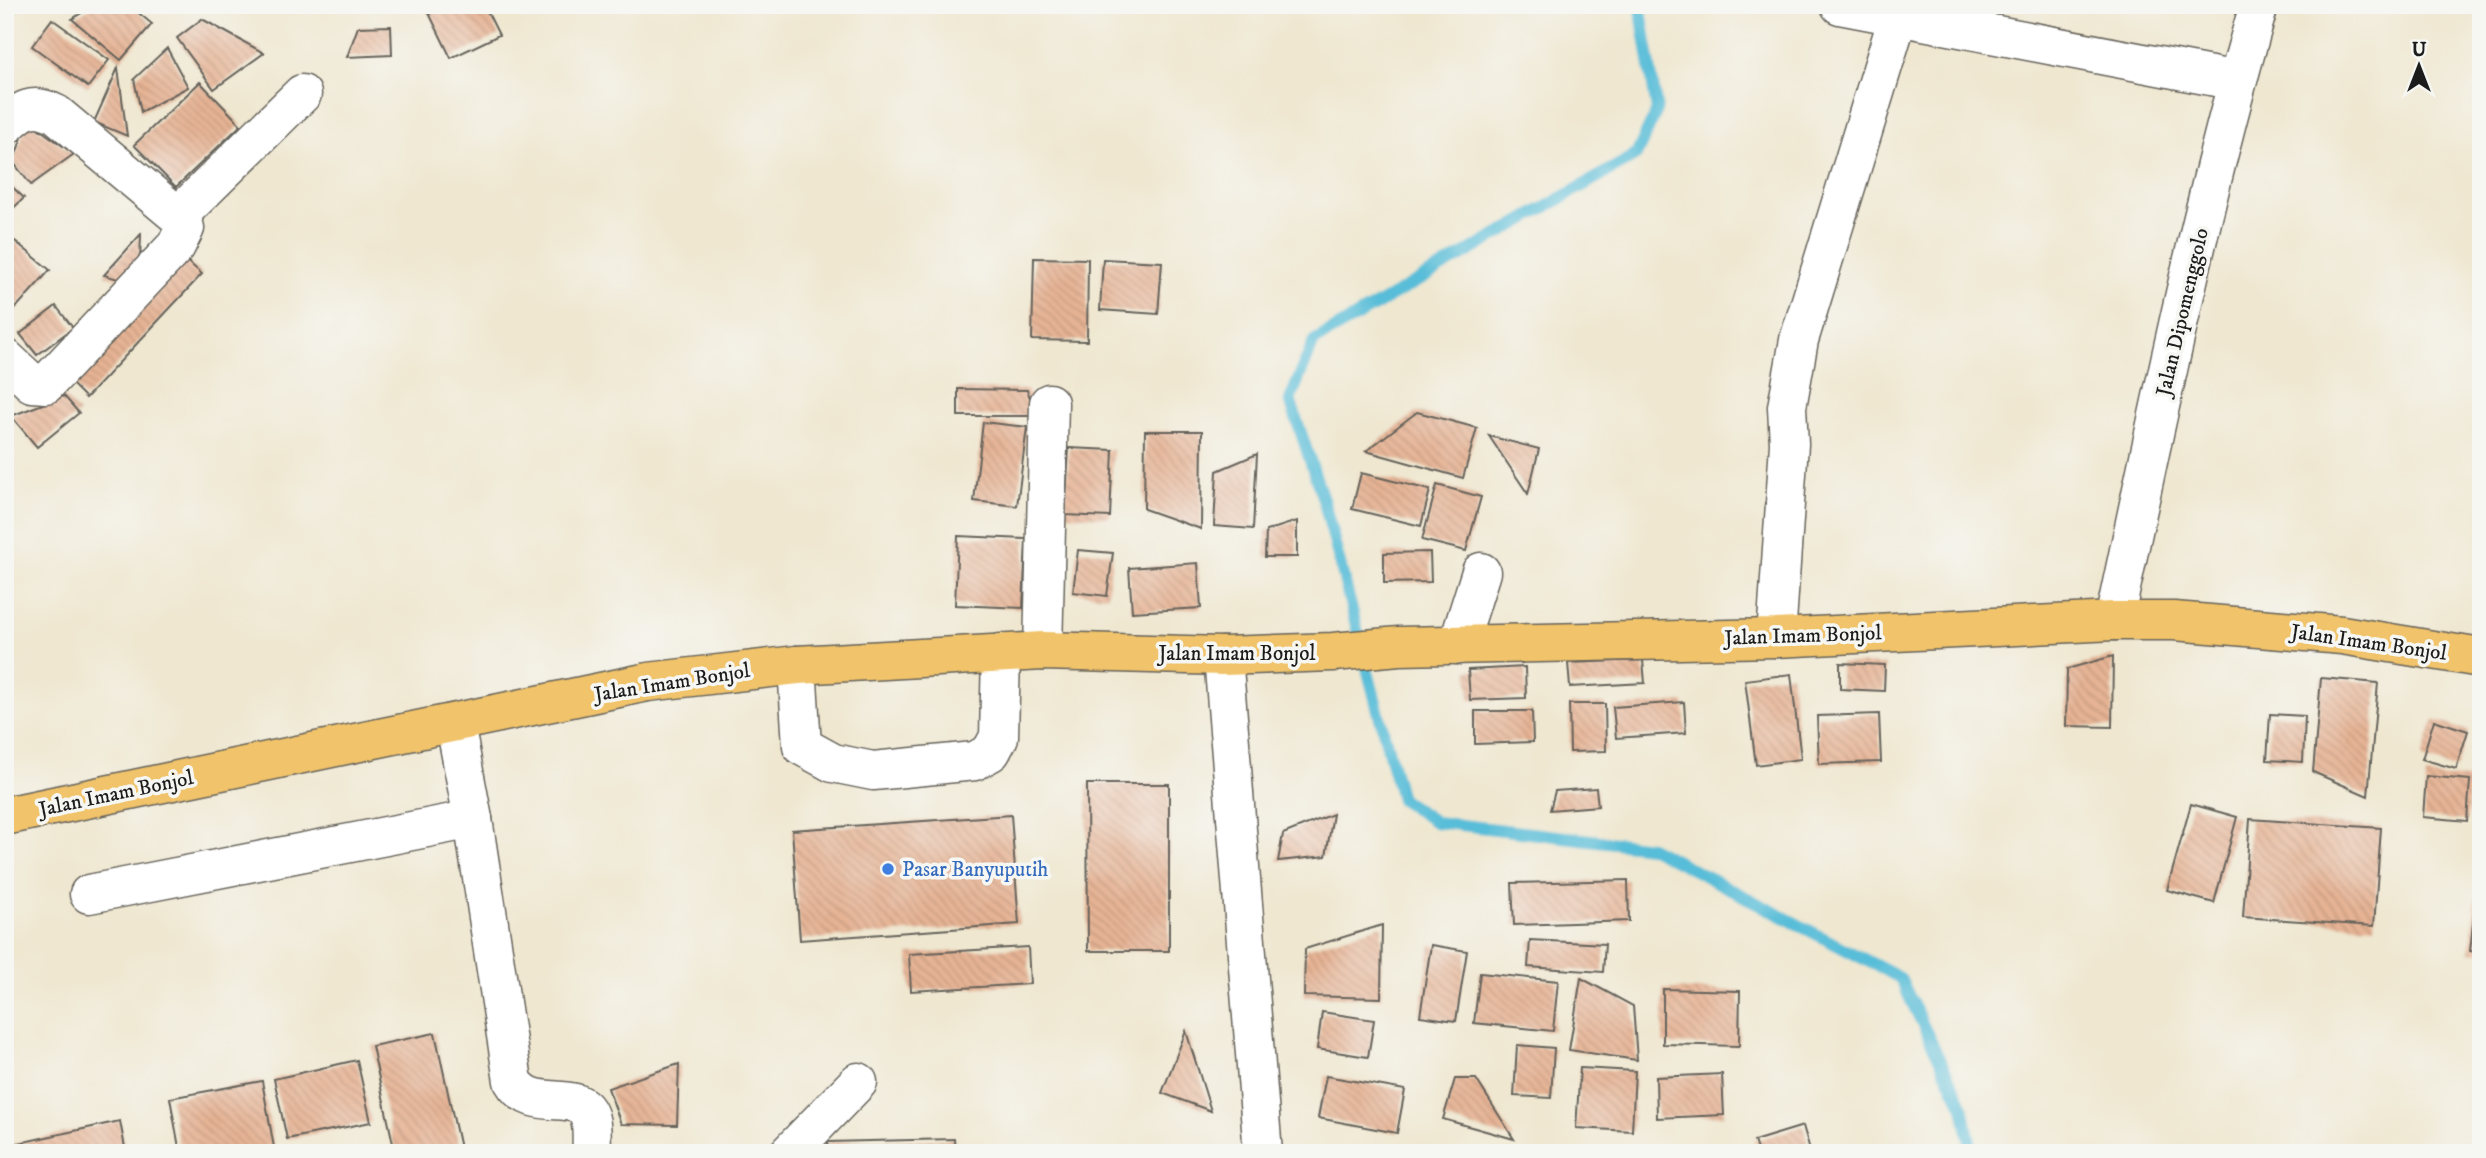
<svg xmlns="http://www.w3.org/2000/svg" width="2486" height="1158" viewBox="0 0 2486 1158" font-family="'IM FELL DW Pica',serif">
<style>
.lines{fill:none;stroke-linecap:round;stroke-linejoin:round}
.stream{stroke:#59bdd8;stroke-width:12}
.building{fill:url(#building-back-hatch)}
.minor-casing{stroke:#66635b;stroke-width:41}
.major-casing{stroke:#66635b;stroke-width:41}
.minor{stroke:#fff;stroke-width:38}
.major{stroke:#f1c36a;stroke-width:38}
.shop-dot{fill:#3f7fe0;stroke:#f6f6f2;stroke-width:2.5}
.labels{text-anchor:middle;stroke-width:7;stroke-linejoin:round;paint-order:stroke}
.street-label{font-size:21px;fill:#1c1c1c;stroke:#f6f6f2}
.shop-label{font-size:21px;fill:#366cbe;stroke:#f6f6f2;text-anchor:start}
</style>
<defs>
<pattern id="building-back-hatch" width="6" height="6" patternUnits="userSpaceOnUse" patternTransform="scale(1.75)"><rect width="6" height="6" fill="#e6b394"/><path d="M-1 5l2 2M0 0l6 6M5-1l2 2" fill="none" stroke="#c5997f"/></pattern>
</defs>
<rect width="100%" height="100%" fill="#f6f6f2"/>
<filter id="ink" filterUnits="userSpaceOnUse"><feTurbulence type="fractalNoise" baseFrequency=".0143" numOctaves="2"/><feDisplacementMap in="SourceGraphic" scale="14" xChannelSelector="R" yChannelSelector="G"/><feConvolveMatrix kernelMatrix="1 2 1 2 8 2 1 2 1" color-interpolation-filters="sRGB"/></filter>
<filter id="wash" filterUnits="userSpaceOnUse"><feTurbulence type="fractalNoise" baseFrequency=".00686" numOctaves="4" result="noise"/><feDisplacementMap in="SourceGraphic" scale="28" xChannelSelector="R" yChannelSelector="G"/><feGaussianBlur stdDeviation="1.57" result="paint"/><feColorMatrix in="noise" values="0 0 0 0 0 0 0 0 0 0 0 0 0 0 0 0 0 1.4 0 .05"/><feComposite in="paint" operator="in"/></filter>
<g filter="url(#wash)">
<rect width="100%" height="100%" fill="#efe7d0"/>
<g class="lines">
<!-- stream -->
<polyline class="stream" points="1640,5 1657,110 1636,155 1314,341 1290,400 1324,502 1401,799 1435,822 1650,847 1900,978 1963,1107 1972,1153"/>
</g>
<g id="blocks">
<!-- building -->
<g class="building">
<polygon points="94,5 129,5 152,24 121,60 72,19"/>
<polygon points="425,5 484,5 499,35 451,58"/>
<polygon points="52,19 109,60 88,87 32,46"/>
<polygon points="202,19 264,53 214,89 177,38"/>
<polygon points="391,26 392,55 347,57 358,27"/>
<polygon points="167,48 188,87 141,112 134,79"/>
<polygon points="118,68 127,136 94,122"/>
<polygon points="200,82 241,125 176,187 134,145"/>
<polygon points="28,121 74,154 31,185 13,162"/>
<polygon points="5,180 24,198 5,216"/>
<polygon points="141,234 140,260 118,279 104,275"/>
<polygon points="15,241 50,270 5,320 5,253"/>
<polygon points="1034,258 1088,259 1087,341 1032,340"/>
<polygon points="1103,259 1162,262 1158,314 1100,310"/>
<polygon points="187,261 202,274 86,398 72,384"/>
<polygon points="56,306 73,328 37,355 20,334"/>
<polygon points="958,389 1027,390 1037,416 958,416"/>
<polygon points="64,396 79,413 37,447 11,416"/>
<polygon points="1417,412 1477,428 1463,478 1366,451"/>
<polygon points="983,422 1027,427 1017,506 974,501"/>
<polygon points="1145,431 1202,431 1201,529 1144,509"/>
<polygon points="1489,436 1539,449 1528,494"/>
<polygon points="1069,448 1113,450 1110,517 1065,515"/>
<polygon points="1257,454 1253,529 1214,526 1217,471"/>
<polygon points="1361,473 1430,490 1421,526 1352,509"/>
<polygon points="1437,485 1481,497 1466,551 1422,540"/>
<polygon points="1297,521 1297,557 1265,557 1266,531"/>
<polygon points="958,536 1026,539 1023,608 955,605"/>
<polygon points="1078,550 1113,553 1107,596 1073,592"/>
<polygon points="1430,552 1431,582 1384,583 1384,553"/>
<polygon points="1198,563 1201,608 1132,612 1129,568"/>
<polygon points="2113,656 2112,727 2066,726 2067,669"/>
<polygon points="1643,660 1645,683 1570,687 1568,663"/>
<polygon points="1840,663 1885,665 1884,691 1840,689"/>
<polygon points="1525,667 1526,698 1470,700 1468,670"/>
<polygon points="1791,674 1801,759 1756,765 1745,680"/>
<polygon points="2321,678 2378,683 2368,796 2313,772"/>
<polygon points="1684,702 1686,733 1616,738 1613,707"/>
<polygon points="1569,704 1605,704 1606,751 1570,752"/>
<polygon points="1475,711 1532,711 1533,742 1475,744"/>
<polygon points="1879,714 1881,762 1819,764 1817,716"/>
<polygon points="2270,714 2305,716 2303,762 2267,760"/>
<polygon points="2434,720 2468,731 2456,769 2422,759"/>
<polygon points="2426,776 2470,780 2467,821 2423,817"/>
<polygon points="1087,784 1169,784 1169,951 1088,951"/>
<polygon points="1596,788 1598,806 1550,810 1555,791"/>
<polygon points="2191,804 2237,817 2214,903 2167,890"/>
<polygon points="1333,814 1326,856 1278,861 1283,834"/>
<polygon points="1011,815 1019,924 800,940 792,830"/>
<polygon points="2250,819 2381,828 2374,926 2243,917"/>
<polygon points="1628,880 1629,921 1514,925 1512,883"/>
<polygon points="2476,897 2481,898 2481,952 2470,951"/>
<polygon points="1382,925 1381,998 1304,996 1305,949"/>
<polygon points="1530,940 1605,944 1603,972 1528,967"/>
<polygon points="1431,945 1467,951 1456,1021 1420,1016"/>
<polygon points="1028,947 1030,984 911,991 909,954"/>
<polygon points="1480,973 1558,981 1553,1031 1474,1023"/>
<polygon points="1581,978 1633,1006 1637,1060 1569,1050"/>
<polygon points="1663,989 1740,991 1739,1046 1663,1044"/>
<polygon points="1322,1012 1374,1020 1368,1057 1317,1049"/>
<polygon points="1186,1031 1211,1111 1162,1093"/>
<polygon points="435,1033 461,1153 395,1153 372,1046"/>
<polygon points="1517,1045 1554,1048 1551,1098 1514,1096"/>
<polygon points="357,1060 371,1122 287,1139 274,1079"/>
<polygon points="679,1064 677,1125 621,1124 608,1088"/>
<polygon points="1580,1068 1635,1071 1632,1131 1576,1128"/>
<polygon points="1722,1074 1724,1115 1657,1118 1656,1077"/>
<polygon points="1326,1076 1405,1090 1397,1133 1318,1118"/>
<polygon points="1455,1079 1476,1079 1514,1139 1443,1119"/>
<polygon points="262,1081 275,1153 180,1153 170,1098"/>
<polygon points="120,1121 126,1153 5,1153 5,1146"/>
<polygon points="1803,1126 1811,1153 1758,1153 1754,1141"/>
<polygon points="954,1139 955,1153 829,1153 828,1142"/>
</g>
</g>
</g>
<g filter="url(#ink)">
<use href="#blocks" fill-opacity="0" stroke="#66635b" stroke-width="2"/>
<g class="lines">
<defs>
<g id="minor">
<polyline points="1840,5 2237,81"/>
<path d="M5 126C23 109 32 102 56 114L178 216 185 228 176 246 46 384 32 383 5 358"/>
<polyline points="178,216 302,94"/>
<path d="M2114 621C2158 415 2200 208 2259 5"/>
<polyline points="1776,638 1789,444 1787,407 1799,340 1898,17"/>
<polyline points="1458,645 1481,572"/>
<polyline points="1043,651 1049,403"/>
<polyline points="1223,656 1263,1153"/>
<polyline points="797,665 802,746 833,763 873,771 975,761 991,752 999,737 1001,653"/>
<path d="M455 724 473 819 513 1081C533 1116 582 1085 590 1119 593 1130 591 1142 592 1153"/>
<polyline points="89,894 473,819"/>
<polyline points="789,1153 858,1082"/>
</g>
<polyline id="major" points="5,816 648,682 797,665 1043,651 1223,656 1333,652 1399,646 1776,638 2114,621 2174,621 2342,635 2481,658"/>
</defs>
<!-- minor casing -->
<use href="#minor" class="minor-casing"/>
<!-- major casing -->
<use href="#major" class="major-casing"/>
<!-- minor -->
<use href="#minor" class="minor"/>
<!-- major -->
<use href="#major" class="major"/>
</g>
</g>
<!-- markers -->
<circle class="shop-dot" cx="888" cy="869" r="7"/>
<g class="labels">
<!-- street labels -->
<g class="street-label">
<text transform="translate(2182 312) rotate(-77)" y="7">Jalan Dipomenggolo</text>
<text transform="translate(1803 635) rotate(-2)" y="7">Jalan Imam Bonjol</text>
<text transform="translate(2369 642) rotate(8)" y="7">Jalan Imam Bonjol</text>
<text x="1237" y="660">Jalan Imam Bonjol</text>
<text transform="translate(672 682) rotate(-9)" y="7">Jalan Imam Bonjol</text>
<text transform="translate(116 793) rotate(-12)" y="7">Jalan Imam Bonjol</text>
</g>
<!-- shop labels -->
<g class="shop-label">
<text x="902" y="876">Pasar Banyuputih</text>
</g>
</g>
<!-- margin -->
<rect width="2486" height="1158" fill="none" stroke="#f6f6f2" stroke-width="28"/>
<!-- north arrow -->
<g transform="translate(2419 66)" stroke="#f6f6f2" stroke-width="5" paint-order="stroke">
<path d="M0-5L12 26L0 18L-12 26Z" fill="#1c1c1c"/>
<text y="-10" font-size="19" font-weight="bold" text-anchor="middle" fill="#1c1c1c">U</text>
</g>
</svg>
